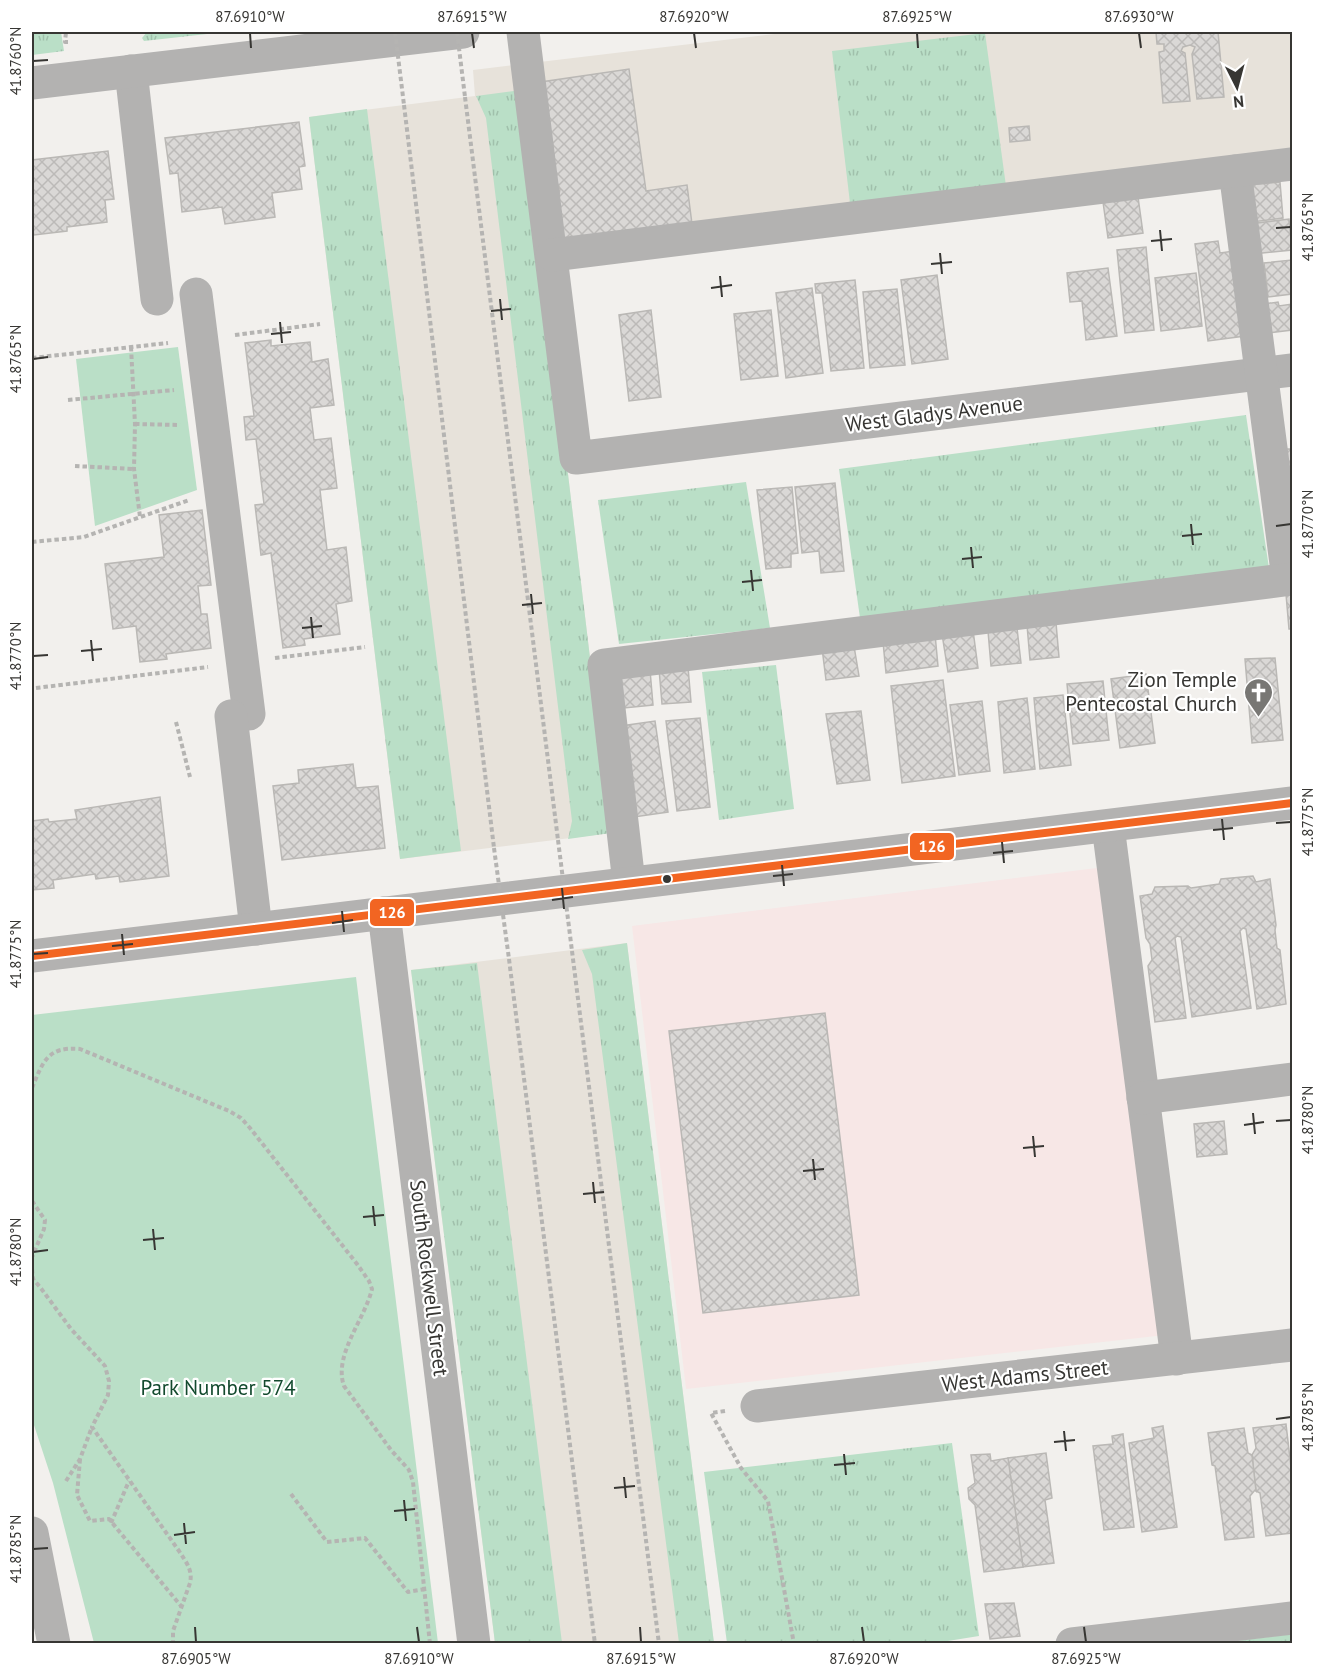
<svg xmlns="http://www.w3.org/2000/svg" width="1324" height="1675" viewBox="0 0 1324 1675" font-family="'PT Sans',sans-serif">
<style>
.built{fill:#e7e2da}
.education{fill:#f7e7e6}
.grass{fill:url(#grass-tufts)}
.park{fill:#badfc7}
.building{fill:url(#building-cross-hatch);stroke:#bab8b5;stroke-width:1.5}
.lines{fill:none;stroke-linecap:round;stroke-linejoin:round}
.path{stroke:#b5b4b2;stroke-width:4;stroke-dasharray:4.5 3;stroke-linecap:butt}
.minor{stroke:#b3b2b1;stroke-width:33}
.path-bridge{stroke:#b5b4b2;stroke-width:4;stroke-dasharray:4.5 3;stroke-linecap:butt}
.bus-1-casing{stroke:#fff;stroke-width:12}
.bus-1{stroke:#f26522;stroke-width:8}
.ticks{fill:none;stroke:#373633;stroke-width:2}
.bus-dot{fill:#373633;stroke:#fff;stroke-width:2}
.labels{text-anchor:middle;stroke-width:4.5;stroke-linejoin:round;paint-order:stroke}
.street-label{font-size:21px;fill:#373633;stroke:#fff}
.poi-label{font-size:21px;fill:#373633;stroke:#fff;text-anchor:end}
.park-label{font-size:21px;fill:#134a2e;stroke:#fff}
.line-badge{stroke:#fff;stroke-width:2}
.badge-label{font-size:16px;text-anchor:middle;font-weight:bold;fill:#fff}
.neatline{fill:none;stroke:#373633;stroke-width:2}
.ticks-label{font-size:15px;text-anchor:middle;fill:#373633}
</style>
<defs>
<pattern id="grass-tufts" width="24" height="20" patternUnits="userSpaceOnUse" patternTransform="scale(1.5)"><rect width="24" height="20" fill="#badfc7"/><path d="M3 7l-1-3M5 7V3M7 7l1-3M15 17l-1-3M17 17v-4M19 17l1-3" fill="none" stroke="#a0c0ab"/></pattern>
<pattern id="building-cross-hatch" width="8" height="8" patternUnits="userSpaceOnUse" patternTransform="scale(1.5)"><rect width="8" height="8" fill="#dad8d6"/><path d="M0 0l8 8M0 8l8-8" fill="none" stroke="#bcbab8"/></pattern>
</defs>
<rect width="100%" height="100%" fill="#f2f0ed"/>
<!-- built -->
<g class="built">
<polygon points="791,32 1292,32 1292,164 542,257 611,833 400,859 309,117 475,96 473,70"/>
<polygon points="627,943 714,1643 495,1643 411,970"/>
</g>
<!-- education -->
<polygon class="education" points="1113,866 1174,1334 686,1389 632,926"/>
<!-- grass -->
<g class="grass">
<polygon points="32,32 61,32 64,51 32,55"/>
<polygon points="147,32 225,32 144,41 142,38"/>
<polygon points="985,33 1006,186 850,203 832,51"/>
<polygon points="522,90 611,833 568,839 572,821 486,118 476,96"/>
<polygon points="367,109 461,851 400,859 309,117"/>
<polygon points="1246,415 1269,568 860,618 839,469"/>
<polygon points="746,482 770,628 619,644 598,500"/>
<polygon points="776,665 794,809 719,820 702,672"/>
<polygon points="627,943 714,1643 679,1643 592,974 582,950"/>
<polygon points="477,963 562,1643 495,1643 411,970"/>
<polygon points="952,1443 979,1636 929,1644 727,1643 704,1472"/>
<polygon points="1292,1634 1292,1643 1217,1643"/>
</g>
<!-- park -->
<g class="park">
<polygon points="178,347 197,490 95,526 76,359"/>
<polygon points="356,977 438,1643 94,1643 53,1483 32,1419 32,1015"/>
</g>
<!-- building -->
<g class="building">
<polygon points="1156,32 1218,32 1224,97 1197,99 1192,54 1195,47 1190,45 1183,47 1181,51 1185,53 1190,101 1163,103 1159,52 1164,51 1164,44 1157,44"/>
<polygon points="629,69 646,191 687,185 692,224 569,241 560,236 558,200 560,189 553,174 541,82"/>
<polygon points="299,122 305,166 299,167 302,189 272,193 275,217 225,224 222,207 182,212 178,173 170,174 165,138"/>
<polygon points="1029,126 1030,140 1010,142 1009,128"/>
<polygon points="108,151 114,199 105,200 107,222 67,227 67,231 34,235 32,229 32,160"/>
<polygon points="1280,182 1283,218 1252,222 1249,185"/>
<polygon points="1138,197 1143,233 1108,238 1103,202"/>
<polygon points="1289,219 1292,250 1253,254 1249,224"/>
<polygon points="1218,241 1220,253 1234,251 1245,336 1208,341 1195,244"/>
<polygon points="1146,247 1154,330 1125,333 1117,250"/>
<polygon points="1292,260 1292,294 1268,297 1264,263"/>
<polygon points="1108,268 1117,336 1086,340 1082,301 1070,302 1067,273"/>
<polygon points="1196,273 1202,326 1161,331 1155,278"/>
<polygon points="937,275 948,359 912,364 901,280"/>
<polygon points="855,280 864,368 831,371 822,293 816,293 815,284"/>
<polygon points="812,288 823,373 786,378 776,293"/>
<polygon points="897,289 905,365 870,368 863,292"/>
<polygon points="1278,302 1279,306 1292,304 1292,330 1268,333 1264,304"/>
<polygon points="651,310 661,397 629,401 619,315"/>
<polygon points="771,310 778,376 741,380 734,314"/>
<polygon points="271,340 271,346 310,342 312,362 328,359 334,405 310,408 314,440 331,438 337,488 320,490 327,550 346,547 352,601 336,604 340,634 304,639 305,645 283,648 271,553 261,555 255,505 264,504 256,439 246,440 244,417 254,416 245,343"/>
<polygon points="1284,449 1292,449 1292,484 1287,484"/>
<polygon points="835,483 844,571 821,573 819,551 802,553 795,487"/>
<polygon points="792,487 798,553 791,554 791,567 766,569 757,490"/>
<polygon points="202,510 211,585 198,586 201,614 207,614 211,648 166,654 167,659 140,662 136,626 113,629 105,564 164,557 159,515"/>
<polygon points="1286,594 1292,594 1292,629 1289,629"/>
<polygon points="1056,623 1059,657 1030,660 1027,625"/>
<polygon points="1017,628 1021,663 991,666 988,631"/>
<polygon points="973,630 978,668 948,672 942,634"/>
<polygon points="935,634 938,666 886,673 883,642"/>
<polygon points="854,646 859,676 826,680 822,648"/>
<polygon points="1275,658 1283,740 1252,743 1245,659"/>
<polygon points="688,667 691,702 662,704 659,669"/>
<polygon points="650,670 653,705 624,708 621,673"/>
<polygon points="1146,674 1155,743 1120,748 1111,679"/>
<polygon points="943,680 955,776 902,783 891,686"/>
<polygon points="1103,681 1109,740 1073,744 1067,684"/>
<polygon points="1063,695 1071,765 1040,769 1034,698"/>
<polygon points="1027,698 1035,769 1004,773 998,702"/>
<polygon points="982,701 990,771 959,775 950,705"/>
<polygon points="861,711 870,780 837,784 826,714"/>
<polygon points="700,718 710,807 677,811 666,721"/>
<polygon points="655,721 668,812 634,817 621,726"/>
<polygon points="353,764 356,788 378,786 385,848 282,860 273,786 299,783 298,770"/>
<polygon points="160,797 169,876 120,882 119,876 96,879 95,874 53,880 54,888 32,890 32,821 48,819 49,822 77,819 75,810"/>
<polygon points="1253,876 1256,882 1270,879 1276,925 1275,930 1277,948 1280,950 1286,1004 1257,1009 1246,929 1243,928 1240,931 1251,1008 1192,1017 1181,937 1177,936 1175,938 1186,1018 1155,1022 1148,966 1152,960 1150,944 1146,938 1140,896 1152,894 1155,887 1188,886 1191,888 1219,884 1221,879"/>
<polygon points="825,1013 859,1295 703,1313 669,1031"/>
<polygon points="1224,1121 1227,1154 1197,1157 1194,1124"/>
<polygon points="1286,1424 1292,1476 1292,1533 1266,1536 1260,1493 1256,1491 1252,1455 1256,1448 1253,1428"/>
<polygon points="1163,1426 1177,1527 1142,1532 1129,1443 1154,1438 1152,1428"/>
<polygon points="1244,1428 1248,1453 1252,1455 1256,1491 1255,1490 1250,1496 1254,1537 1225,1540 1215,1466 1212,1465 1208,1433"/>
<polygon points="1123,1434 1134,1527 1104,1530 1093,1446 1113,1444 1112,1436"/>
<polygon points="1046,1453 1052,1498 1045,1500 1054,1563 1023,1567 1008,1458"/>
<polygon points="990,1454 991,1461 1008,1458 1023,1567 984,1572 975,1505 969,1499 968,1488 975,1483 971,1455"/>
<polygon points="1014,1603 1020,1636 990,1639 985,1604"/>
</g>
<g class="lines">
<!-- path -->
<g class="path">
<polyline points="68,42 65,42 66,32 71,32"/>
<polyline points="465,97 558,840"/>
<polyline points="404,105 494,848"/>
<polyline points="235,335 320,324"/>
<polyline points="131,347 135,424 134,469 140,517"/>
<polyline points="32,358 168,343"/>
<polyline points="68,400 174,390"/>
<polyline points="135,424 180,425"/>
<polyline points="75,466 134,469"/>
<polyline points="32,542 84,537 189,500"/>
<polyline points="275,658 365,647"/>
<polyline points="36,688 208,667"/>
<polyline points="176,722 190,777"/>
<polyline points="572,951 659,1644"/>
<polyline points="509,959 595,1644"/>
<path d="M32 1088C43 1062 47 1046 80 1049L229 1111 241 1118 250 1128 357 1264 369 1281 372 1289C365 1319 333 1355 344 1386L391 1450 409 1470 413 1482 430 1644"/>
<polyline points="32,1201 45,1220 44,1229 32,1257"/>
<path d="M32 1269 33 1279 40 1287 71 1329 105 1366 109 1381 108 1395 92 1427 179 1551C186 1562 193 1570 190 1583L173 1631V1644"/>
<polyline points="725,1411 711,1413 741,1468 768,1501 794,1644"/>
<polyline points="80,1459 77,1495 90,1521 109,1519 181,1606"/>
<polyline points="66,1481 80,1459 92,1427"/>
<polyline points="291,1494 327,1542 365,1538 408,1592 425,1589"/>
<polyline points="111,1523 129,1481"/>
</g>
<!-- minor -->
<g class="minor">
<polyline points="523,32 576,458 1292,370"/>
<polyline points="131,71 157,299"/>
<polyline points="32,83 463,32"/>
<polyline points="1235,171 1288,579"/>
<polyline points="552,255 1292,164"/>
<polyline points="196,294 249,714"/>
<polyline points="231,716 256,929"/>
<polyline points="1108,826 1177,1359"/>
<polyline points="629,883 604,665 1292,579"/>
<polyline points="384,913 474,1644"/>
<polyline points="32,956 1292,803"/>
<polyline points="1143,1098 1292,1079"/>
<polyline points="757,1406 1292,1345"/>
<polyline points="32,1533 54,1644"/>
<polyline points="1072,1644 1292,1618"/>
</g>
<!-- path-bridge -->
<g class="path-bridge">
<polyline points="395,32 404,105"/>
<polyline points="457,32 465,97"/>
<polyline points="558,840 572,951"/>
<polyline points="494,848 509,959"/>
</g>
<defs>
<polyline id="bus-1" points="32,956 1292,803"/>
</defs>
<!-- bus-1 casing -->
<use href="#bus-1" class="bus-1-casing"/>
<!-- bus-1 -->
<use href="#bus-1" class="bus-1"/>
</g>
<!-- ticks -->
<path class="ticks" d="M250 33 251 48M472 33 474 48M694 33 696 48M917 33 918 48M1139 33 1141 48M33 61 48 60M1276 228 1291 227M1160 230 1162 251M1151 241 1172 239M940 253 942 274M931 264 952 262M720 276 722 297M711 288 732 285M500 299 502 320M491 311 511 309M280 322 282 343M271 334 291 332M33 359 48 357M1191 524 1193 545M1276 526 1291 524M1182 536 1202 534M971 547 973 568M962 559 982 557M751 570 753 591M742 582 762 580M531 594 533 614M522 605 542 603M311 617 313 638M302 628 322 626M91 640 93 661M81 651 102 649M33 656 48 655M1222 819 1224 840M1276 823 1291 822M1213 830 1233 828M1002 842 1004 863M993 853 1013 851M782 865 784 886M773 876 793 874M562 888 564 909M552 900 573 897M342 911 344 932M332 923 353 920M122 934 124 955M112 946 133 944M33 954 48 953M1253 1113 1255 1134M1276 1121 1291 1120M1244 1125 1264 1122M1033 1136 1035 1157M1023 1148 1044 1146M813 1159 815 1180M803 1171 824 1169M593 1182 595 1203M583 1194 604 1192M373 1206 375 1226M363 1217 384 1215M153 1229 155 1250M143 1240 164 1238M33 1252 48 1250M1276 1419 1291 1417M1064 1431 1066 1451M1054 1442 1075 1440M844 1454 846 1475M834 1465 855 1463M624 1477 626 1498M614 1488 635 1486M404 1500 406 1521M394 1511 415 1509M184 1523 186 1544M174 1535 195 1532M33 1549 48 1548M195 1627 196 1642M417 1627 419 1642M640 1627 641 1642M862 1627 864 1642M1084 1627 1086 1642"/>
<!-- icons -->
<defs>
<symbol id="church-pin" viewBox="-11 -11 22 30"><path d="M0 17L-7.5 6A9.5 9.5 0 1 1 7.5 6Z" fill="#787774" stroke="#fff"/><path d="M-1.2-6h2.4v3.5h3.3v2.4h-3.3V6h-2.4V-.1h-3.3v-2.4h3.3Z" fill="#fff"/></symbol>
</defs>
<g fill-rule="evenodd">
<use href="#church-pin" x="1242" y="676" width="33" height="45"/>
</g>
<!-- markers -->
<circle class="bus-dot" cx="667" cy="879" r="5"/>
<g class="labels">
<!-- street labels -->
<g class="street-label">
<text transform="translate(934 414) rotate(-7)" y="7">West Gladys Avenue</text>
<text transform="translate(429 1278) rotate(83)" y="7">South Rockwell Street</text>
<text transform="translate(1025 1376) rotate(-6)" y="7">West Adams Street</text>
</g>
<!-- poi labels -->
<g class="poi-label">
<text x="1237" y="687">Zion Temple<tspan x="1237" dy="24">Pentecostal Church</tspan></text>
</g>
<!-- park labels -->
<g class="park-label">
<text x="218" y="1395">Park Number 574</text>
</g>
</g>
<g class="line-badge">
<rect x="909" y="832" width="46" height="29" rx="6" fill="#f26522"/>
<rect x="369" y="898" width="46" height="29" rx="6" fill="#f26522"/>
</g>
<g class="badge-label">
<text x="932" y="852">126</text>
<text x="392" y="918">126</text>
</g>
<!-- border -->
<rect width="1324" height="1675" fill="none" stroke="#ffffff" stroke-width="66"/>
<!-- north arrow -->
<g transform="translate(1237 87) rotate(174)" stroke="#ffffff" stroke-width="4.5" paint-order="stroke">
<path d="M0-4.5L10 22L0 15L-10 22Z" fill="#373633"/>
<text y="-9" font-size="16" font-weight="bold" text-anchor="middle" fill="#373633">N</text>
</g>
<rect x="33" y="33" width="1258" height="1609" class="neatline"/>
<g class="ticks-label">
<text x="250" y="22">87.6910°W</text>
<text x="472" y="22">87.6915°W</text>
<text x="694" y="22">87.6920°W</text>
<text x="917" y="22">87.6925°W</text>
<text x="1139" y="22">87.6930°W</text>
<text transform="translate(16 61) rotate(-90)" y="5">41.8760°N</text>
<text transform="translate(1308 227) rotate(-90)" y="5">41.8765°N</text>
<text transform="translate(16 359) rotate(-90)" y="5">41.8765°N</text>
<text transform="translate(1308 524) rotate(-90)" y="5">41.8770°N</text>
<text transform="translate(16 656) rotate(-90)" y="5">41.8770°N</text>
<text transform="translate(1308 822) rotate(-90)" y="5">41.8775°N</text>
<text transform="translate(16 954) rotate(-90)" y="5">41.8775°N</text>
<text transform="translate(1308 1120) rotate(-90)" y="5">41.8780°N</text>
<text transform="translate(16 1252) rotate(-90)" y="5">41.8780°N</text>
<text transform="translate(1308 1417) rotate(-90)" y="5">41.8785°N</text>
<text transform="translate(16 1549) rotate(-90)" y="5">41.8785°N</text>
<text x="196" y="1664">87.6905°W</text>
<text x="419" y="1664">87.6910°W</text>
<text x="641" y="1664">87.6915°W</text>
<text x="864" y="1664">87.6920°W</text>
<text x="1086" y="1664">87.6925°W</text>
</g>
</svg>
